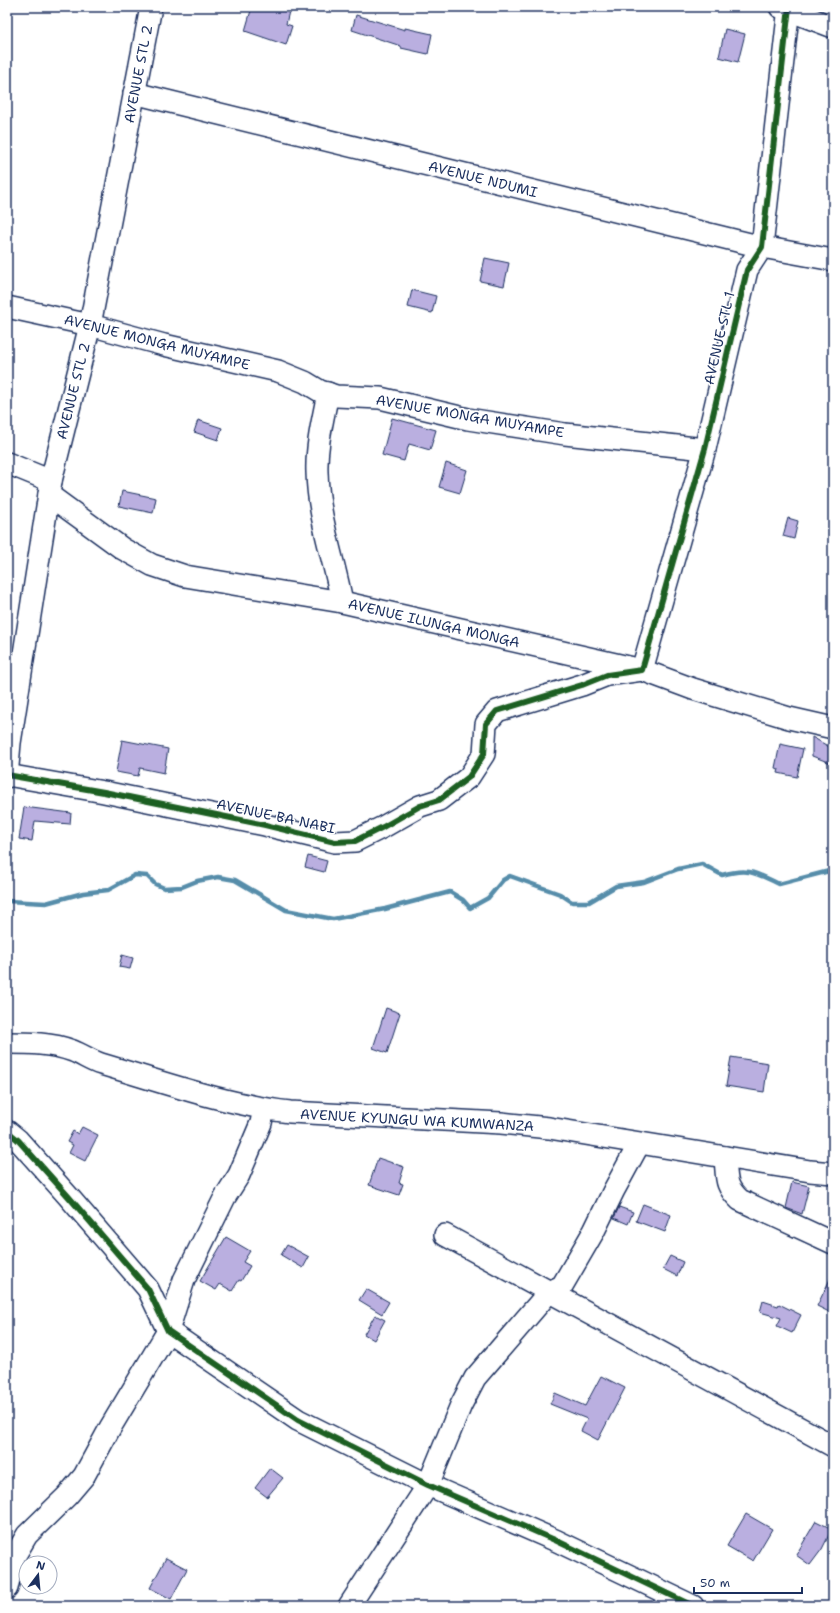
<svg xmlns="http://www.w3.org/2000/svg" width="840" height="1613" viewBox="0 0 840 1613" font-family="'Shantell Sans',sans-serif">
<style>
.lines{fill:none;stroke-linecap:round;stroke-linejoin:round}
.stream{stroke:#568daa;stroke-width:4.5}
.building{fill:#baafe0;stroke:#1b2f5e}
.minor-casing{stroke:#1b2f5e;stroke-width:24}
.minor{stroke:#fff;stroke-width:21}
.cycleway-casing{stroke:#fff;stroke-width:8}
.cycleway{stroke:#1b5e20;stroke-width:6}
.labels{text-anchor:middle;stroke-width:3;stroke-linejoin:round;paint-order:stroke}
.street-label{font-size:14px;fill:#1b2f5e;stroke:#fff}
</style>
<rect width="100%" height="100%" fill="#fff"/>
<filter id="ink" filterUnits="userSpaceOnUse"><feTurbulence type="fractalNoise" baseFrequency=".025" numOctaves="2"/><feDisplacementMap in="SourceGraphic" scale="8" xChannelSelector="R" yChannelSelector="G"/><feConvolveMatrix kernelMatrix="1 2 1 2 8 2 1 2 1" color-interpolation-filters="sRGB"/></filter>
<g filter="url(#ink)">
<g class="lines">
<!-- stream -->
<path class="stream" d="M7 901 46 903 83 893 108 890 135 875 147 876 155 884 164 888 182 887 197 881 218 877 235 880 286 910 333 919 385 909 450 892 463 900 470 908 488 898 503 880 510 876 560 894 572 902H589L616 886 644 882 678 869 702 864 722 875C748 867 756 873 779 884L833 870"/>
</g>
<!-- building -->
<g class="building">
<polygon points="252,7 290,7 286,24 292,26 286,45 245,31"/>
<polygon points="356,15 405,30 405,28 432,34 428,54 401,48 401,46 352,30"/>
<polygon points="725,29 745,34 738,62 719,57"/>
<polygon points="485,258 509,263 504,286 480,281"/>
<polygon points="412,290 436,296 432,313 408,307"/>
<polygon points="392,418 436,430 430,450 409,444 404,461 382,455"/>
<polygon points="198,420 222,428 218,440 194,432"/>
<polygon points="446,463 467,470 460,493 439,487"/>
<polygon points="122,491 156,498 153,513 119,506"/>
<polygon points="788,518 798,521 794,539 783,536"/>
<polygon points="812,737 833,749 833,764 812,756"/>
<polygon points="122,740 168,749 164,773 140,768 138,776 116,772"/>
<polygon points="780,744 803,749 797,777 778,773 779,769 775,768"/>
<polygon points="24,807 71,813 70,824 35,821 32,841 19,839"/>
<polygon points="308,856 327,861 324,872 305,867"/>
<polygon points="122,955 133,958 130,969 119,967"/>
<polygon points="386,1008 400,1013 387,1053 373,1048"/>
<polygon points="731,1057 768,1063 764,1092 726,1086"/>
<polygon points="82,1127 98,1135 85,1161 69,1153 73,1145 67,1142 73,1131 78,1134"/>
<polygon points="378,1158 404,1167 399,1183 403,1184 399,1195 369,1185"/>
<polygon points="792,1182 809,1186 802,1214 786,1208"/>
<polygon points="643,1204 671,1215 665,1232 636,1221"/>
<polygon points="619,1207 633,1212 628,1224 614,1218"/>
<polygon points="226,1237 250,1251 243,1262 250,1266 241,1281 239,1280 232,1291 220,1284 216,1290 200,1281"/>
<polygon points="287,1245 309,1257 303,1268 281,1255"/>
<polygon points="670,1256 683,1262 677,1276 663,1269"/>
<polygon points="833,1273 833,1314 817,1306"/>
<polygon points="366,1289 389,1302 382,1314 359,1300"/>
<polygon points="763,1301 778,1306 779,1304 801,1315 792,1333 777,1326 781,1318 760,1312"/>
<polygon points="375,1315 385,1320 374,1340 364,1334"/>
<polygon points="601,1376 625,1388 598,1440 581,1431 587,1419 550,1404 555,1393 585,1406"/>
<polygon points="270,1468 283,1478 267,1497 255,1488"/>
<polygon points="746,1514 772,1529 753,1561 727,1546"/>
<polygon points="816,1521 832,1529 822,1549 810,1565 796,1555"/>
<polygon points="166,1558 187,1569 171,1599 150,1588"/>
</g>
<g class="lines">
<defs>
<g id="minor">
<polyline points="780,7 833,27"/>
<polyline points="134,93 762,247 833,260"/>
<polyline points="7,307 90,325 164,345 278,371 305,382 320,391 336,396 380,398 468,419 565,434 705,449"/>
<path d="M328 393C323 419 316 446 317 472 318 517 334 559 342 602"/>
<polyline points="7,463 51,481"/>
<polyline points="49,495 123,549 152,565 185,576 342,602 642,670 693,689 789,718 833,728"/>
<polyline points="7,775 104,792 265,825 335,842 355,841 383,827 420,806 439,800 469,777 484,754 486,724 497,711 582,685 607,675 642,670 705,449 747,270 762,247 789,7"/>
<polyline points="7,777 10,743 51,481 90,325 151,7"/>
<path d="M7 1043C29 1043 52 1043 73 1051 83 1055 91 1061 101 1064 162 1082 227 1105 290 1112L501 1123 549 1128 810 1171 833 1173"/>
<polyline points="7,1131 18,1140 68,1196 148,1289 168,1331 298,1420 428,1485 557,1541 693,1606"/>
<path d="M725 1157C727 1178 724 1185 740 1200L833 1243"/>
<polyline points="445,1235 833,1446"/>
<polyline points="7,1588 14,1557 27,1535 67,1496 84,1476 110,1428 168,1331 184,1280 225,1197 239,1175 261,1123 264,1109"/>
<polyline points="349,1606 428,1485 461,1405 475,1378 549,1292 562,1286 594,1231 614,1190 639,1144"/>
</g>
</defs>
<!-- minor casing -->
<use href="#minor" class="minor-casing"/>
<!-- minor -->
<use href="#minor" class="minor"/>
<defs>
<g id="cycleway">
<polyline points="7,775 104,792 265,825 335,842 355,841 383,827 420,806 439,800 469,777 484,754 486,724 497,711 582,685 607,675 642,670 705,449 747,270 762,247 789,7"/>
<polyline points="7,1131 18,1140 68,1196 148,1289 168,1331 298,1420 428,1485 557,1541 693,1606"/>
</g>
</defs>
<!-- cycleway casing -->
<use href="#cycleway" class="cycleway-casing"/>
<!-- cycleway -->
<use href="#cycleway" class="cycleway"/>
</g>
</g>
<g class="labels">
<!-- street labels -->
<g class="street-label">
<text transform="translate(138 74) rotate(-79)" y="5">AVENUE STL 2</text>
<text transform="translate(483 179) rotate(14)" y="5">AVENUE NDUMI</text>
<text transform="translate(719 338) rotate(-77)" y="5">AVENUE STL 1</text>
<text transform="translate(157 342) rotate(14)" y="5">AVENUE MONGA MUYAMPE</text>
<text transform="translate(73 391) rotate(-76)" y="5">AVENUE STL 2</text>
<text transform="translate(470 416) rotate(10)" y="5">AVENUE MONGA MUYAMPE</text>
<text transform="translate(434 623) rotate(13)" y="5">AVENUE ILUNGA MONGA</text>
<text transform="translate(276 816) rotate(12)" y="5">AVENUE BA NABI</text>
<text transform="translate(417 1120) rotate(3)" y="5">AVENUE KYUNGU WA KUMWANZA</text>
</g>
</g>
<!-- margin -->
<rect width="840" height="1613" fill="none" stroke="#fff" stroke-width="24"/>
<rect x="12" y="12" width="816" height="1589" fill="none" stroke="#1b2f5e" stroke-width="1.5" filter="url(#ink)"/>
<!-- north arrow -->
<g transform="translate(38 1575) rotate(16)"><circle r="19" fill="#ffffff" stroke="#a4acbf"/>
<path d="M0-3L7 15L0 10L-7 15Z" fill="#1b2f5e"/>
<text y="-6" font-size="11" font-weight="bold" text-anchor="middle" fill="#1b2f5e">N</text>
</g>
<!-- scale -->
<path d="M694 1587v6h108v-6" fill="none" stroke="#1b2f5e" stroke-width="2"/>
<text x="700" y="1587" font-size="12" fill="#1b2f5e" stroke="#ffffff" stroke-width="3" paint-order="stroke">50 m</text>
</svg>
